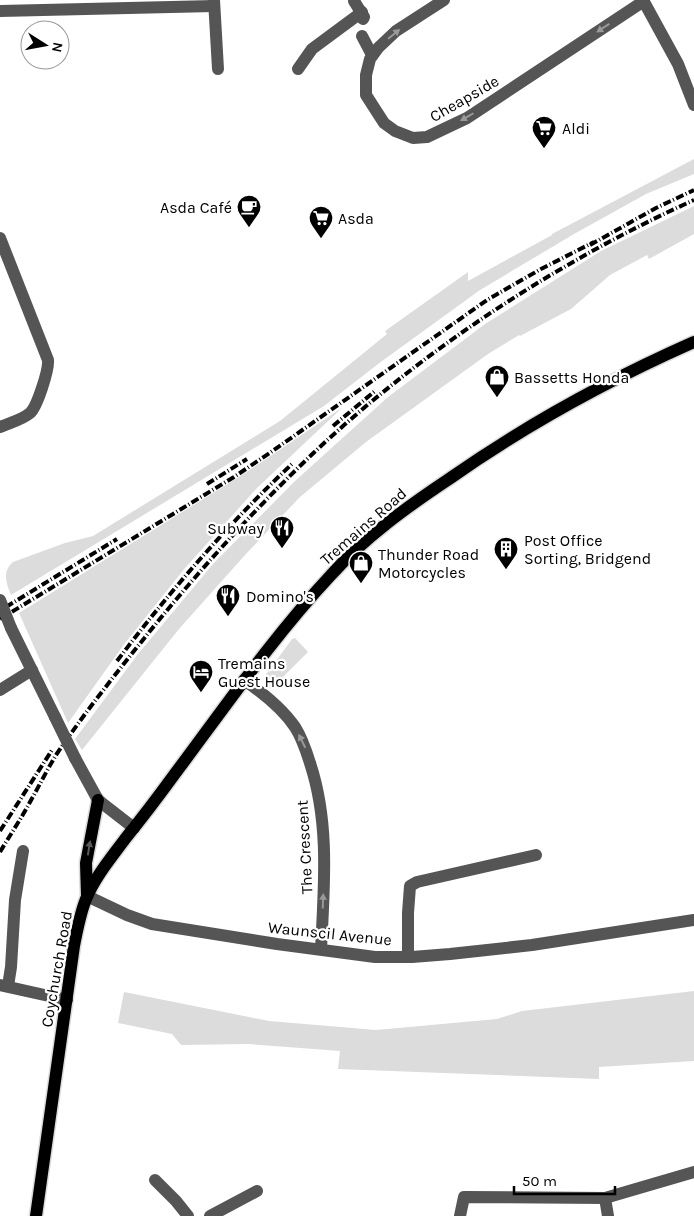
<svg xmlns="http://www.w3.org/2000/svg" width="694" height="1216" viewBox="0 0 694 1216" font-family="Karla,sans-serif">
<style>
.green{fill:#dcdcdc}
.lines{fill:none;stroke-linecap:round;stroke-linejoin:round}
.major-casing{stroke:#dbdbdb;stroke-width:15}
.minor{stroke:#555;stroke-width:12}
.major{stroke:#000;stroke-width:12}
.rail{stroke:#000;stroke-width:4;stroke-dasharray:8 2.5 1 2.5;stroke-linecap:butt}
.minor-bridge{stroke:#555;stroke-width:12}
.oneway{fill:#999}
.oneway2{fill:#595959}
.labels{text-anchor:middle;stroke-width:4.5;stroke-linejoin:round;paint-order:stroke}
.street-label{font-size:16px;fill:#000;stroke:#fff}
.poi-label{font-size:16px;fill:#000;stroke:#fff;text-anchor:start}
</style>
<rect width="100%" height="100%" fill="#fff"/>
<!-- green -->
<g class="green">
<path d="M694 159V174L646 194 574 234 480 290 378 364 324 406 11 595C6 583 2 572 13 562L65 543 93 536 280 421 387 334 385 331 468 272V281L552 235V234Z"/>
<polygon points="694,206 694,234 649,259 647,255 610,275 571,309 520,336 519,335 488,354 366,442 300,497 245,555 179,629 82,750 75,739 138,654 213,564 295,481 388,397 485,324 601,251"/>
<polygon points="343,407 257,488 185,568 125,643 68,723 19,613 242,475"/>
<polygon points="295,638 308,652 271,689 264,684 265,676 292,639"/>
<polygon points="694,991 694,1061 599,1067 599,1079 338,1069 340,1051 248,1044 181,1045 172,1034 118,1023 124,992 269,1021 376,1030 497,1019 522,1011"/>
</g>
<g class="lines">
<defs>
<g id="major">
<polyline points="87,896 86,863 98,800"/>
<path d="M36 1216 74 946C77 930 80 914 86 899 95 877 111 858 125 839 142 818 158 797 174 775 225 707 273 637 331 575 365 537 407 507 449 479 526 425 608 380 694 342"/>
</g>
</defs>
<!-- major casing -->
<use href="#major" class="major-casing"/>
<!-- minor -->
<g class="minor">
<polyline points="214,0 218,69"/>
<polyline points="444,0 396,31 378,48 370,59 366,75 366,95 384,123 395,131 413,138 427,137 467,118 644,1"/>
<polyline points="643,0 678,64 694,105"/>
<polyline points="354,1 364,17 363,19"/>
<polyline points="0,11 214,6"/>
<polyline points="362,36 372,55"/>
<polyline points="298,69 312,49 362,12"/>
<path d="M0 238 48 360C49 370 37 407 30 413 22 420 9 423 0 427"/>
<polyline points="11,628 55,717"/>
<path d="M244 680C263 693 282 708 295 727 302 738 306 750 310 763 330 823 324 887 321 949"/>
<polyline points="0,690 32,670"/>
<polyline points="75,758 98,800 134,828"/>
<polyline points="87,896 127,915 152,924 277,944 375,957 412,957 450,954 532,945 694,920"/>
<polyline points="408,957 408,913 410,886 417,882 536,855"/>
<polyline points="0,985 67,1000"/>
<polyline points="8,986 11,967 15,900 23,851"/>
<polyline points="155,1180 176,1201 188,1216"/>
<polyline points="605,1198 608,1216"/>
<polyline points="210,1216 257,1191"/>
<polyline points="460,1216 464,1197 605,1198 694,1172"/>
</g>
<!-- major -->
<use href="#major" class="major"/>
<!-- rail -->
<g class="rail">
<polyline points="590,245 656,208 694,190"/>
<polyline points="333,426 375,391"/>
<polyline points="207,484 247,459"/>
<polyline points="6,607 117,539"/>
<polyline points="0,619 234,477 274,450 487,300 541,269 594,242"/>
<path d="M117 661C170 591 228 524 293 463"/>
<polyline points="0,831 52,750"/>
<path d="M0 852C10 835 21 819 30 802 39 786 47 770 56 755 85 712 118 671 150 631 203 566 260 503 322 445 429 346 561 260 694 200"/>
</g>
<!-- minor-bridge -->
<g class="minor-bridge">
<polyline points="0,600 11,628"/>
<polyline points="55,717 75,758"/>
</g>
</g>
<!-- one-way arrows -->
<defs><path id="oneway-solid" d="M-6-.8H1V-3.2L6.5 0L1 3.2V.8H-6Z" transform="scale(1.25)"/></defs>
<g class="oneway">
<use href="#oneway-solid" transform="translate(603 28) rotate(147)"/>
<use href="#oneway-solid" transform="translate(394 34) rotate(-39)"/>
<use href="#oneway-solid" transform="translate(467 117) rotate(150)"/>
<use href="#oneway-solid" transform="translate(302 741) rotate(-116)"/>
<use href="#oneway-solid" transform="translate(323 901) rotate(-88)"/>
</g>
<use class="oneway2" href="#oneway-solid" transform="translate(89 848) rotate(-81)"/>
<!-- icons -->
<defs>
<symbol id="supermarket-pin" viewBox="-11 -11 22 30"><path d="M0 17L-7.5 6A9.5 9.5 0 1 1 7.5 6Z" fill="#000" stroke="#fff"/><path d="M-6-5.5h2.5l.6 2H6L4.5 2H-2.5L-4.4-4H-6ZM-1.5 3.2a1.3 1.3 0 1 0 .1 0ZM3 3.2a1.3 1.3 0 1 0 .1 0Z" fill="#fff"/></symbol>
<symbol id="cafe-pin" viewBox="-11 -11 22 30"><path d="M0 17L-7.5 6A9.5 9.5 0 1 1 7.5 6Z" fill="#000" stroke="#fff"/><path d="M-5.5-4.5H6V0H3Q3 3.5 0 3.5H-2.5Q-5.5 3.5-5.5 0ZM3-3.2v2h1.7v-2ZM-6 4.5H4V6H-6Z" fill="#fff"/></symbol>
<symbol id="shop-pin" viewBox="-11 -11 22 30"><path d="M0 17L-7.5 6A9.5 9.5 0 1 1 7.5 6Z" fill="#000" stroke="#fff"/><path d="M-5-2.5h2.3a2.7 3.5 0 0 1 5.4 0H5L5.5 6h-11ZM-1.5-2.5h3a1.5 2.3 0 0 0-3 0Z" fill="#fff"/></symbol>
<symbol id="restaurant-pin" viewBox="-11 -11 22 30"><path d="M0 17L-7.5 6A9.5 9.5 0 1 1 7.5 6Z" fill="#000" stroke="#fff"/><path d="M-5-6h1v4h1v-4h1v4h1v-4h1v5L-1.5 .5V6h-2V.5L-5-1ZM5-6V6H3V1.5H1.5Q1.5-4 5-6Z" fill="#fff"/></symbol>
<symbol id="building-pin" viewBox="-11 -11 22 30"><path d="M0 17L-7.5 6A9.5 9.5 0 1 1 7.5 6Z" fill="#000" stroke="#fff"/><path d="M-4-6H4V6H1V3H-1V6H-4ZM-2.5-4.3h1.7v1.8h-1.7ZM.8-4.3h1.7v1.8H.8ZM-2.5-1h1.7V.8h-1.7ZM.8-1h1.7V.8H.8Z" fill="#fff"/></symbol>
<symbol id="hotel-pin" viewBox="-11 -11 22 30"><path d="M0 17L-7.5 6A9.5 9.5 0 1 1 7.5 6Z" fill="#000" stroke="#fff"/><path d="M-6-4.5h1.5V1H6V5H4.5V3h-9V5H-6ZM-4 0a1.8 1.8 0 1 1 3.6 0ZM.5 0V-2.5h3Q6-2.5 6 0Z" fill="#fff"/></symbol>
</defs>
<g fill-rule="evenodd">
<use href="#supermarket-pin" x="530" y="114" width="28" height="38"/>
<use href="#cafe-pin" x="235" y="193" width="28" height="38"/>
<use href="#supermarket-pin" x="307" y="204" width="28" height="38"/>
<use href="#shop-pin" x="483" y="363" width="28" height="38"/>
<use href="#restaurant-pin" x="268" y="514" width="28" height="38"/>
<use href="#building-pin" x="492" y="535" width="28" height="38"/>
<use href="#shop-pin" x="347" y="549" width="28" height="38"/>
<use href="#restaurant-pin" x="214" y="582" width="28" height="38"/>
<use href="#hotel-pin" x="187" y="658" width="28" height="38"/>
</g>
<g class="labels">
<!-- street labels -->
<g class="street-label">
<text transform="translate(464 98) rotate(-30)" y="6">Cheapside</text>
<text transform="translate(363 526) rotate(-41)" y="6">Tremains Road</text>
<text transform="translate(304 847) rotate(-93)" y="6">The Crescent</text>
<text transform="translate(330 933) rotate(6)" y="6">Waunscil Avenue</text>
<text transform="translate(56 969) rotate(-80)" y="6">Coychurch Road</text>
</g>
<!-- poi labels -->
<g class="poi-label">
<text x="562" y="134">Aldi</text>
<text x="232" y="213" text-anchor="end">Asda Café</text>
<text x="338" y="224">Asda</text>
<text x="514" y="383">Bassetts Honda</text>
<text x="264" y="534" text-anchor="end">Subway</text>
<text x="524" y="546">Post Office<tspan x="524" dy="18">Sorting, Bridgend</tspan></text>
<text x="378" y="560">Thunder Road<tspan x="378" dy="18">Motorcycles</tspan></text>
<text x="246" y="602">Domino's</text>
<text x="218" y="669">Tremains<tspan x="218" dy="18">Guest House</tspan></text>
</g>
</g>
<!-- north arrow -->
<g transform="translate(45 45) rotate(101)"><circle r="24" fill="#ffffff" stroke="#999999"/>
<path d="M0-4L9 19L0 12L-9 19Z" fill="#000000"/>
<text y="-8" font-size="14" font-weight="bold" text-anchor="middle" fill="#000000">N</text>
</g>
<!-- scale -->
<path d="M514 1186v8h101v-8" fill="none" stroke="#000000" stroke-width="2.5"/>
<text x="522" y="1186" font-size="15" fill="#000000" stroke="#ffffff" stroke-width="4" paint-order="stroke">50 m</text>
</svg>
